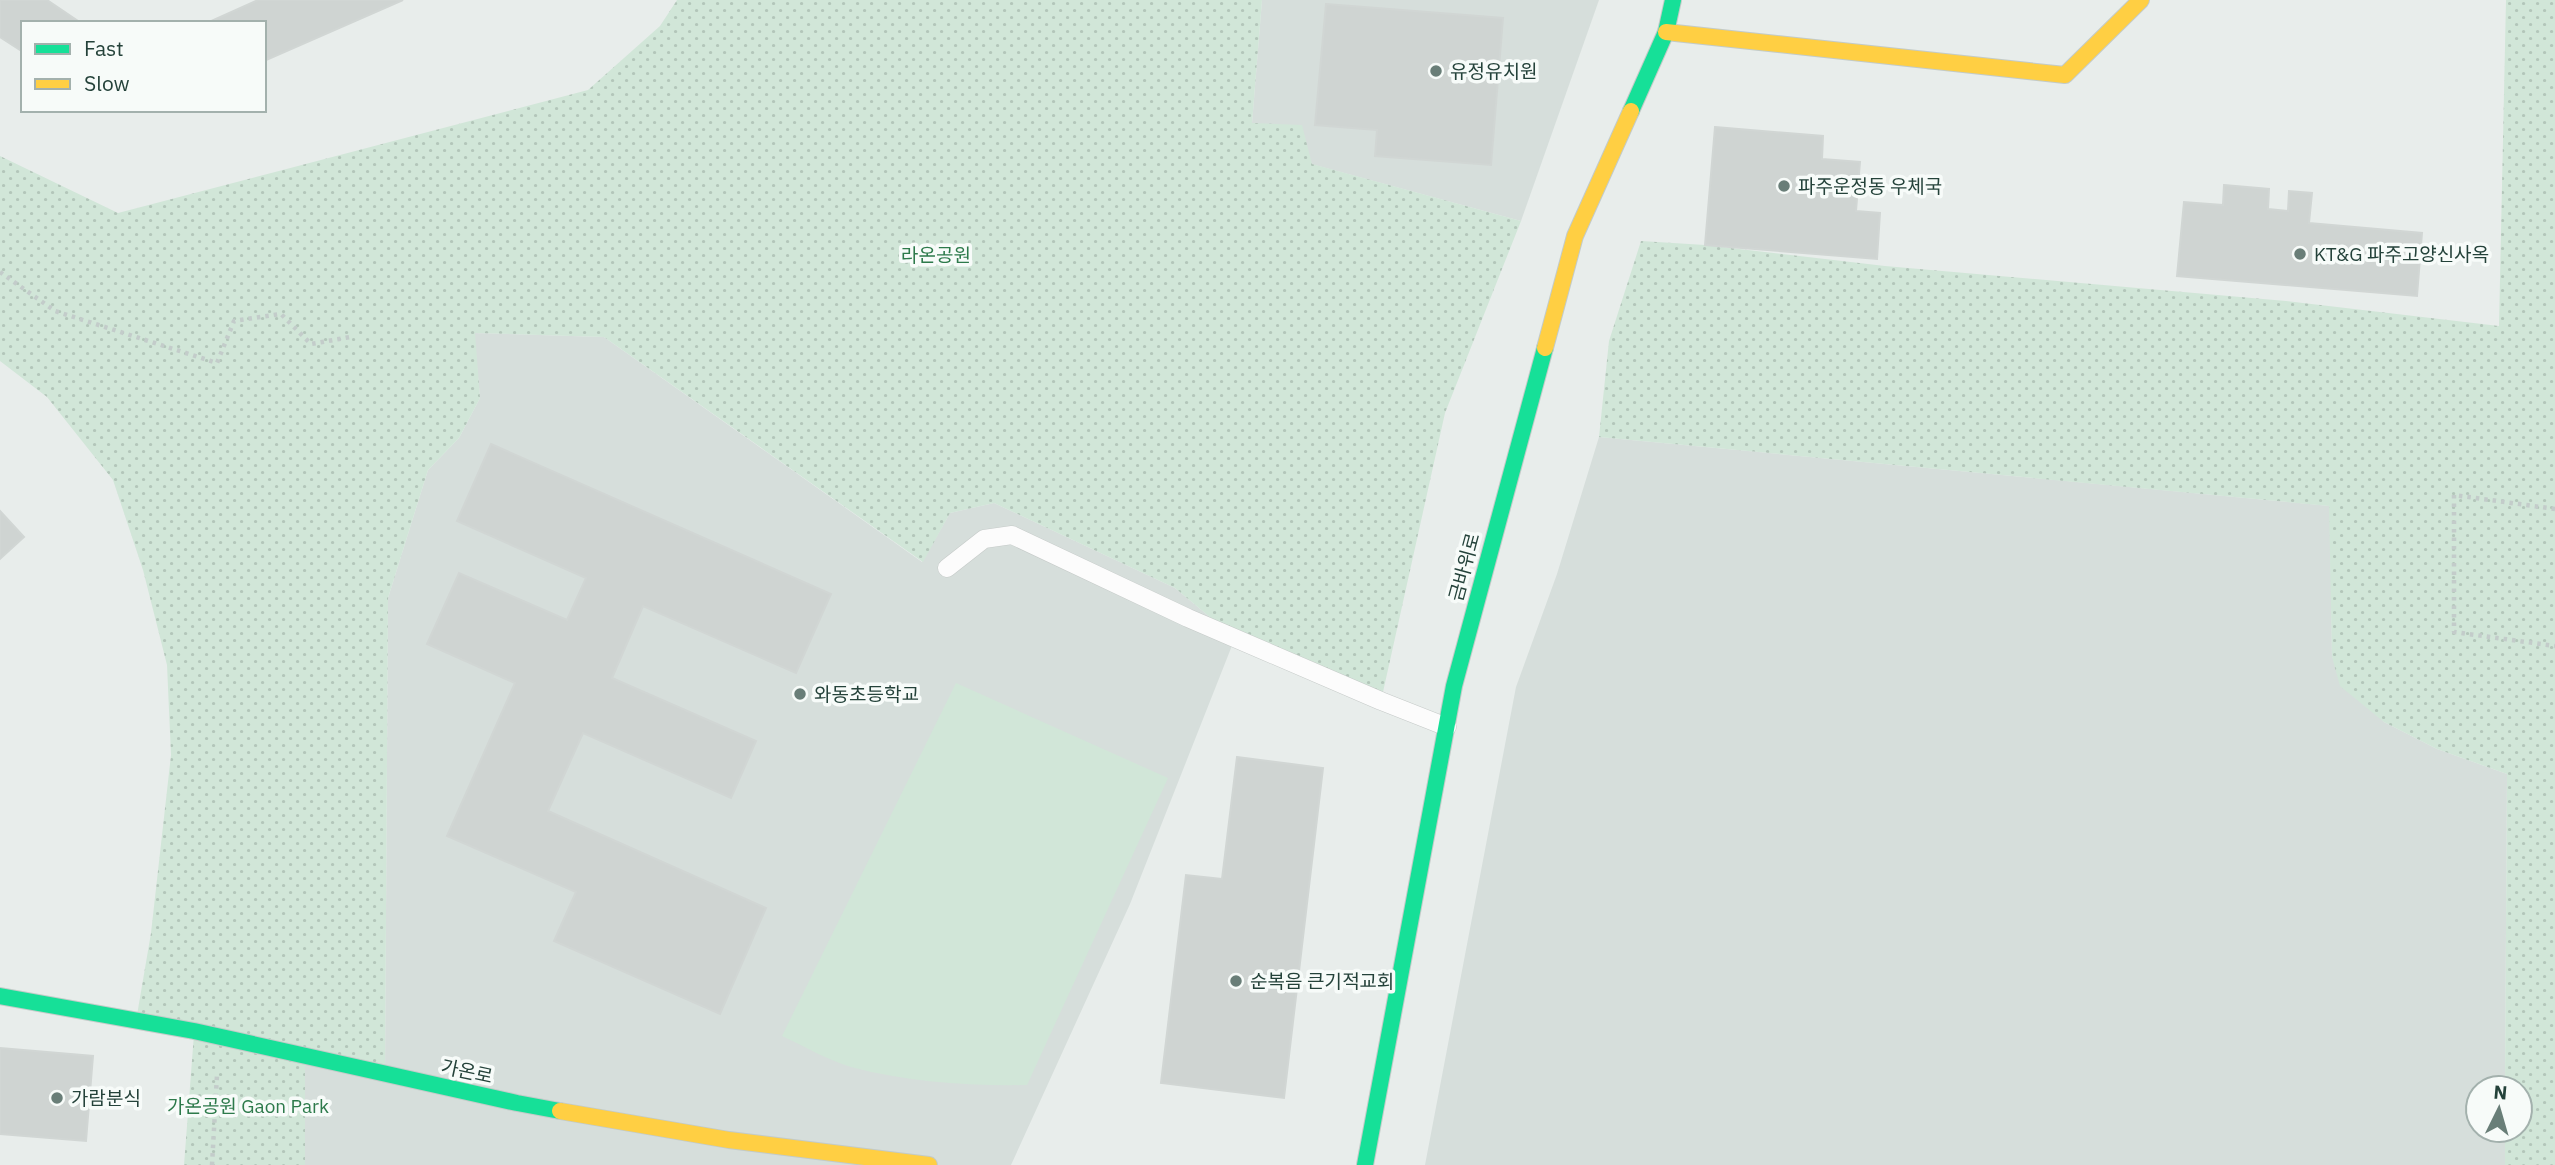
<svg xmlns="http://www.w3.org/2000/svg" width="2555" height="1165" viewBox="0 0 2555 1165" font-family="'IBM Plex Sans','Noto Sans KR',sans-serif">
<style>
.built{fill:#d6dedb}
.grass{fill:url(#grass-dots)}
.garden{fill:#d1e6d8}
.building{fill:#cfd4d2;stroke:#d1d6d4;stroke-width:2}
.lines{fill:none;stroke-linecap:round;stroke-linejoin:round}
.lane-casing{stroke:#c5cac8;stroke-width:19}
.fast-casing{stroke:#c3cbc8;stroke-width:18}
.slow-casing{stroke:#c3cbc8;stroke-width:18}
.path{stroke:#c3ccca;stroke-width:4.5;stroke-dasharray:3.5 5;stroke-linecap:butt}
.lane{stroke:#fcfcfc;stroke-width:18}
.fast{stroke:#16e098;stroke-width:16}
.slow{stroke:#ffcf43;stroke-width:16}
.poi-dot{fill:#697e78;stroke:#f7fbf9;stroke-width:2.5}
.labels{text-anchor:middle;stroke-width:7;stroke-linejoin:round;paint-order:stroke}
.poi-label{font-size:19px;fill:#24423a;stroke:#f7fbf9;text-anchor:start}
.park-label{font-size:19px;fill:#2d7a4b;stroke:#f7fbf9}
.street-label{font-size:19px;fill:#24423a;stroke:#f7fbf9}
</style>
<defs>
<pattern id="grass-dots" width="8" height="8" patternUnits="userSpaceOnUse" patternTransform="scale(1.75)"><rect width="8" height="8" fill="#d1e6d8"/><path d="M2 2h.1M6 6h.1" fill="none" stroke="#b3c6ba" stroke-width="1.8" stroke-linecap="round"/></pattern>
</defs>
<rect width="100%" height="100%" fill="#e8edeb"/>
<!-- built -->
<g class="built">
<polygon points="1262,0 1599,0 1521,221 1311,164 1252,123"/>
<polygon points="474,333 604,337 922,562 950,513 994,503 1175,588 1235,638 1130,904 1011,1165 305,1165 305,1057 385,1074 388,598 428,470 459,438 480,398"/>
<polygon points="1599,437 2330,506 2332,657 2384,722 2437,749 2507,774 2505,1088 2478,1088 2478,1130 2505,1130 2505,1165 1425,1165 1516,687 1557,574"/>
</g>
<!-- grass -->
<g class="grass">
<polygon points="677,0 1262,0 1252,123 1302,125 1312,164 1521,221 1445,413 1381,701 1235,638 1175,588 994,503 950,513 923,562 604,337 475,333 480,398 459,438 428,470 388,598 385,1074 305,1058 305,1165 184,1165 194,1034 136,1021 151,933 171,755 167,665 143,570 113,480 47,397 0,361 0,156 118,213 588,90 660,26"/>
<polygon points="2506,0 2555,0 2555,1165 2505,1165 2505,1130 2520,1130 2520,1088 2505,1088 2507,774 2437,749 2384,722 2340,686 2332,657 2329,506 1599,437 1609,341 1641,241 1705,245 1885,266 2286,301 2499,326"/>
</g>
<!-- garden -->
<path class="garden" d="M956 683 1168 778 1027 1085C969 1086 907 1082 851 1067 827 1060 804 1046 782 1036Z"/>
<!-- building -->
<g class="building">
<polygon points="0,0 47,0 81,23 23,23 23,52 0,37"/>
<polygon points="258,0 403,0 264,61 264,23 207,23"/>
<polygon points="1326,4 1503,18 1491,165 1375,156 1377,130 1315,125"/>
<polygon points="1715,127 1823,136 1822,159 1860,162 1856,211 1880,213 1877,259 1705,245"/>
<polygon points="2224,185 2269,189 2268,209 2288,211 2289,191 2312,193 2309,223 2422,233 2417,296 2177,276 2184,202 2223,205"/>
<polygon points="491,444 831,594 796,673 643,606 612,678 756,741 731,798 583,733 548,811 766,908 720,1014 554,941 576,892 447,836 515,683 427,644 459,573 567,620 586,578 457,521"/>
<polygon points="0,511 24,537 0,559"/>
<polygon points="1237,757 1323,768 1284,1098 1161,1083 1186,875 1222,879"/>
<polygon points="0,1048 93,1056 86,1141 0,1134"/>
</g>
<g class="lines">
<defs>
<polyline id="lane" points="947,568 984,539 1012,535 1188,618 1381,701 1447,727"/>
<g id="fast">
<polyline points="1631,111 1666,32 1673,0"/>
<polyline points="0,996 194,1031 517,1103 560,1111"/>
<polyline points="1365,1165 1454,686 1545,348"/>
</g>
<g id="slow">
<polyline points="1666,32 2065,75 2141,0"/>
<polyline points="1545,348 1575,236 1631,111"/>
<polyline points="560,1111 729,1140 929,1165"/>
</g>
</defs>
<!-- lane casing -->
<use href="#lane" class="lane-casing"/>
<!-- fast casing -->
<use href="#fast" class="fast-casing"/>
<!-- slow casing -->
<use href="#slow" class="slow-casing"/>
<!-- path -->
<g class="path">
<polyline points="0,272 55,311 217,363 234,321 281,314 311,344 350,337"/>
<polyline points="2555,509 2454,495 2454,632 2555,646"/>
<polyline points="212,1165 217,1075"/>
</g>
<!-- lane -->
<use href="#lane" class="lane"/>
<!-- fast -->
<use href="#fast" class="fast"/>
<!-- slow -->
<use href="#slow" class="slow"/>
</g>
<!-- markers -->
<g class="poi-dot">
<circle cx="1436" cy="71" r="7"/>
<circle cx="1784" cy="186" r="7"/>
<circle cx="2300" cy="254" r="7"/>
<circle cx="800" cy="694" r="7"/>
<circle cx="1236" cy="981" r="7"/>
<circle cx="57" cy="1098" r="7"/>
</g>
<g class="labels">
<!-- poi labels -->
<g class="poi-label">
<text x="1450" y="78">유정유치원</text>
<text x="1798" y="193">파주운정동 우체국</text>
<text x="2314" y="261">KT&amp;G 파주고양신사옥</text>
<text x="814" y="701">와동초등학교</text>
<text x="1250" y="988">순복음 큰기적교회</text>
<text x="71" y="1105">가람분식</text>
</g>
<!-- park labels -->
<g class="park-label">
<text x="936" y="262">라온공원</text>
<text x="248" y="1113">가온공원 Gaon Park</text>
</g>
<!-- street labels -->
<g class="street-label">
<text transform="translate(1464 567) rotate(-75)" y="7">금바위로</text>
<text transform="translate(467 1071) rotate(12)" y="7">가온로</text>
</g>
</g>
<!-- legend -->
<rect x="21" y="21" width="245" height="91" fill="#f7fbf9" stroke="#a3b1ad" stroke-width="2"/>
<rect x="35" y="44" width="35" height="10" fill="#16e098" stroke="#a3b1ad" stroke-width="2"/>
<text x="84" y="56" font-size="21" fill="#24423a">Fast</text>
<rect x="35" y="79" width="35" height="10" fill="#ffcf43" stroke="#a3b1ad" stroke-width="2"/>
<text x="84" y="91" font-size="21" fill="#24423a">Slow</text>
<!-- north arrow -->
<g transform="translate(2499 1109) rotate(5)"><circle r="33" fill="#f7fbf9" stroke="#a3b1ad" stroke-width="2"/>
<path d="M0-5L12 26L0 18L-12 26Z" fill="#697e78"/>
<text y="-10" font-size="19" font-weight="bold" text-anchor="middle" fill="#24423a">N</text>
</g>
</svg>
